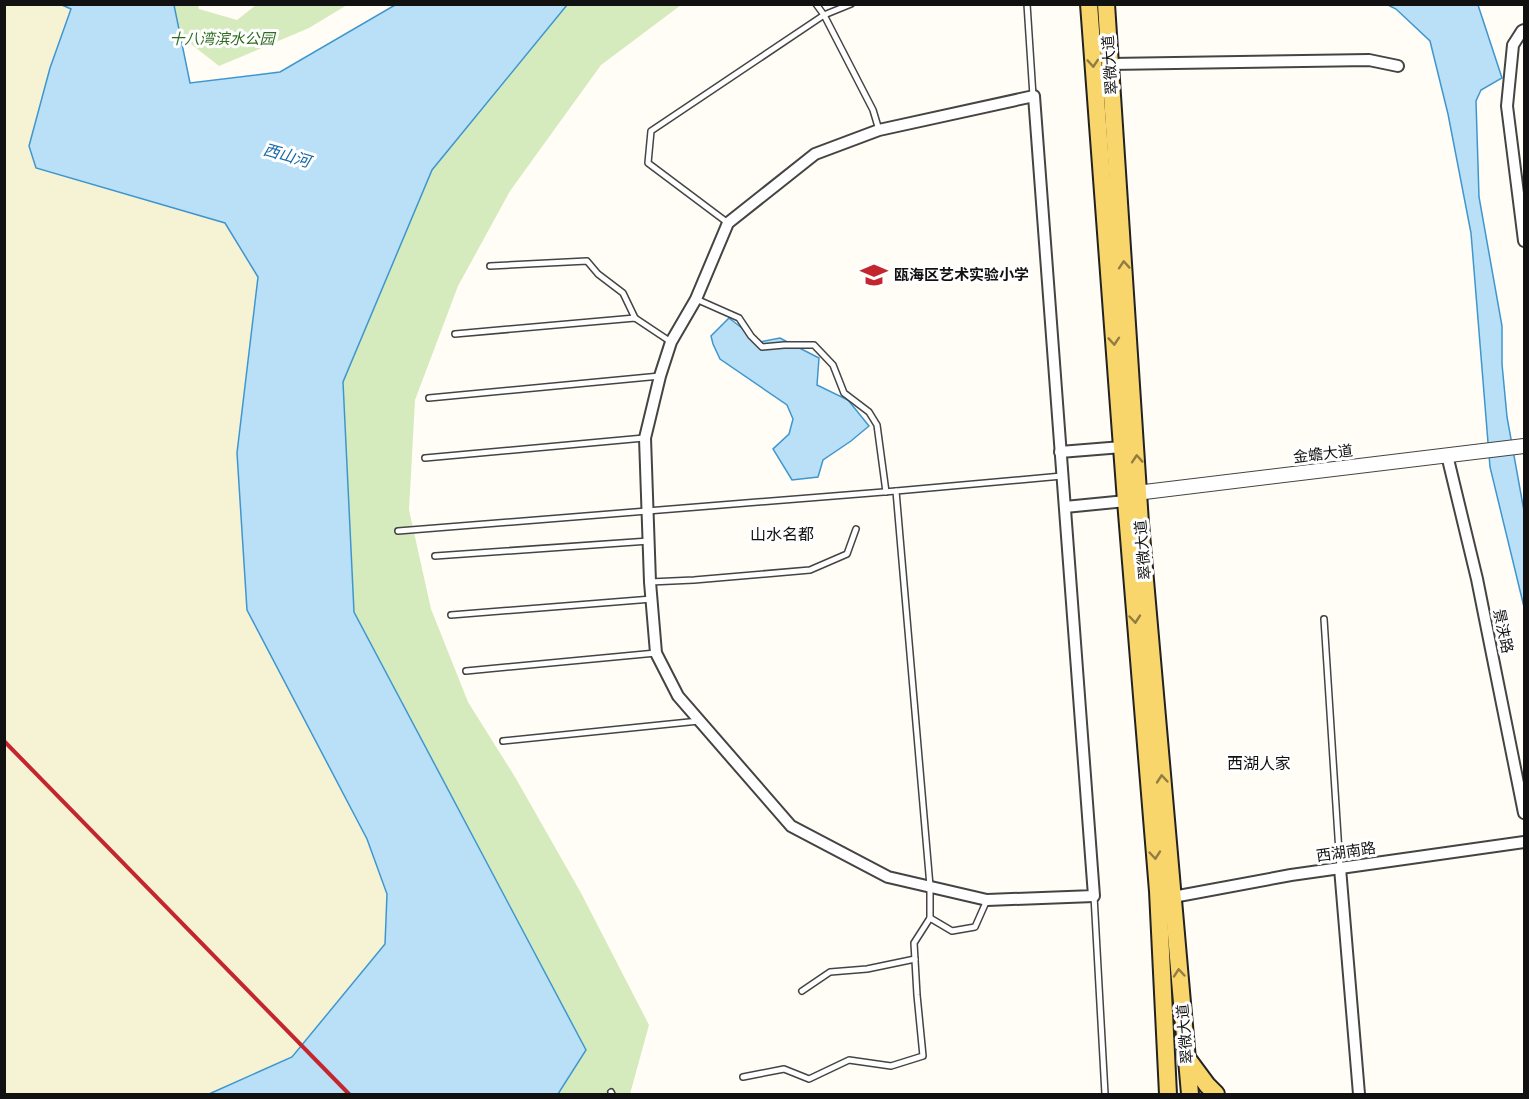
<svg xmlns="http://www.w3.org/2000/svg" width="1529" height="1099" viewBox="0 0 1529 1099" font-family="'Crimson Pro','Noto Sans SC',serif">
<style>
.farmland{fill:#f6f3d4}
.green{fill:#d5ebbd}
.water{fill:#b9e0f7;stroke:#3f96cf;stroke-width:1.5}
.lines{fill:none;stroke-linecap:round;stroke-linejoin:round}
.service-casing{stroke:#444;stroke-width:8}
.minor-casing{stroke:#444;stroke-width:14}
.tertiary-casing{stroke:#444;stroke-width:16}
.primary-casing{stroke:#222;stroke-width:20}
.service{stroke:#fff;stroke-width:5}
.minor{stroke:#fff;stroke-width:10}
.tertiary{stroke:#fff;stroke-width:14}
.primary{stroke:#f9d66b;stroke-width:16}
.rail{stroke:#c4262e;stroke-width:4}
.oneway{stroke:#917d42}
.labels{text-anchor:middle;stroke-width:6;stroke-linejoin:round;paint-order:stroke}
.park-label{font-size:15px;font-style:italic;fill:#2f6b1f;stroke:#fff}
.street-label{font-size:15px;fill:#111;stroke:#fff}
.poi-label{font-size:15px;font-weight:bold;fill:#111;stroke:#fff;text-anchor:start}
.water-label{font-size:16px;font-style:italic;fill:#1768a6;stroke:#fff}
.neighbourhood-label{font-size:16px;fill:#111;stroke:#fff}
</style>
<rect width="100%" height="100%" fill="#fffdf5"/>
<!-- farmland -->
<polygon class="farmland" points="5,5 62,5 71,9 50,68 36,168 225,223 258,276 237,453 247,610 367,839 387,894 385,944 292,1057 209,1094 5,1094"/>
<!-- green -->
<g class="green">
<polygon points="164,5 198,5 199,9 237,20 256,5 347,5 309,28 219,66 168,26"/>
<polygon points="567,5 681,5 601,65 510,191 458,286 415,400 409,510 431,609 468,702 515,777 581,893 649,1025 630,1094 558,1094 586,1050 354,611 343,382 432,170"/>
</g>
<!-- water -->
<g class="water">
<polygon points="62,5 174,5 190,83 280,72 395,5 567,5 432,170 343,382 354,612 586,1050 558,1094 209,1094 292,1057 385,944 387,894 367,839 247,610 237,453 258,277 225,223 36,168 29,146 50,68 71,9"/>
<polygon points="1388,5 1478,5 1502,78 1481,90 1476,101 1479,197 1502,326 1502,364 1507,417 1524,511 1524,607 1490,467 1471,233 1448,114 1430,41 1396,9"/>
<polygon points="729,318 760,342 780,338 819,358 817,385 848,400 869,426 851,441 823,460 818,477 792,480 773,449 789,434 793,419 787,405 720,359 713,344 711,336"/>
</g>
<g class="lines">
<defs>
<g id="service">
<polyline points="816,4 824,15 873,110 879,130"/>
<polyline points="1027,4 1033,96"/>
<polyline points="728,223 648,163 651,131 824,15 851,4"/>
<polyline points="490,266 587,261 598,274 623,293 635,318"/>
<polyline points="696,299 739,318 751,336 762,347 784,345 814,345 833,365 844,393 869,412 877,425 886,492"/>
<polyline points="455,334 635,318 671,342"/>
<polyline points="429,398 660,376"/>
<polyline points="425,458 644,438"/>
<polyline points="398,531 896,491"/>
<polyline points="435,556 649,541"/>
<polyline points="650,582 694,580 810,570 847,554 856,529"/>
<polyline points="451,615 652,599"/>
<polyline points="1324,619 1340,868"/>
<polyline points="466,671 656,653"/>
<polyline points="503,741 699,721"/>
<polyline points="1094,896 1105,1094"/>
<polyline points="930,918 952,931 975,927 987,900"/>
<polyline points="802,991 830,972 867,969 915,959"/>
<polyline points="743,1077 784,1069 809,1079 849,1060 891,1066 923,1056 917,995 914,943 930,918 930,886 896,491 1062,476"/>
<polyline points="611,1092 612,1094"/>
</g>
<g id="minor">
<polyline points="1524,30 1522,31 1513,45 1507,106 1524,241"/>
<polyline points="1110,64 1369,60 1398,66"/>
<polygon points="1034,96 1094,896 987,900 888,877 791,826 678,696 656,653 650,582 645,438 660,376 671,342 696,299 728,223 815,154 879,130"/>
<polyline points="1060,452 1122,447"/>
<polyline points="1447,455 1477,579 1524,813"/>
<polyline points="1065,507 1126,501"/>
<polyline points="1340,868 1359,1094"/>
<polyline points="1173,897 1291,875 1524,842"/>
</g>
<polyline id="tertiary" points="1128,494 1524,446"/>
<g id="primary">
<polyline points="1089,4 1126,501 1158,891 1168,1094"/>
<polyline points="1106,4 1140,523 1190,1094"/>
<polyline points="1187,1058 1207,1085 1216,1094"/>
</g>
</defs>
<!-- service casing -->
<use href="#service" class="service-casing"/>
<!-- minor casing -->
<use href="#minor" class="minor-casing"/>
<!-- tertiary casing -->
<use href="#tertiary" class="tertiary-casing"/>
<!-- primary casing -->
<use href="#primary" class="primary-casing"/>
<!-- service -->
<use href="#service" class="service"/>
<!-- minor -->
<use href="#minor" class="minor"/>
<!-- tertiary -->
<use href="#tertiary" class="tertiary"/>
<!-- primary -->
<use href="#primary" class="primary"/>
<!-- rail -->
<polyline class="rail" points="4,741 349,1094"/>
</g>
<!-- one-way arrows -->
<defs><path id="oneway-chevron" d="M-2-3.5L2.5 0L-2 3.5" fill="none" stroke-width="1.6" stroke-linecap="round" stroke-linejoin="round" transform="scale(1.5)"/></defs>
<g class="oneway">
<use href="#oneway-chevron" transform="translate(1093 63) rotate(86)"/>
<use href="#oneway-chevron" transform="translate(1124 265) rotate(-94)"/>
<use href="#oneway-chevron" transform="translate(1114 341) rotate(86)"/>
<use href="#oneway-chevron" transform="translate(1137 459) rotate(-94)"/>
<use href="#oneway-chevron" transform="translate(1135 619) rotate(85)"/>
<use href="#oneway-chevron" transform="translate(1162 779) rotate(-95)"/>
<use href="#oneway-chevron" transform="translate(1155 855) rotate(85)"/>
<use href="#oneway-chevron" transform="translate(1179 973) rotate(-95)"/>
</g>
<!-- icons -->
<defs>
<symbol id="school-bare" viewBox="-9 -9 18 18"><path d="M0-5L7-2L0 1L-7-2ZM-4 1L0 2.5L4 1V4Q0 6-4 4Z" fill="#c4262e" stroke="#fff" stroke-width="2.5" paint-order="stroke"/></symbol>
</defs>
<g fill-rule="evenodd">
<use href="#school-bare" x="855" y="256" width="38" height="38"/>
</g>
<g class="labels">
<!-- park labels -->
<g class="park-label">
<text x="222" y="44">十八湾滨水公园</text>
</g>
<!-- street labels -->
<g class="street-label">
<text transform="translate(1110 65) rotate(-94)" y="5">翠微大道</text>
<text transform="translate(1323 454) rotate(-7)" y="5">金蟾大道</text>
<text transform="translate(1143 550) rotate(-95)" y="5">翠微大道</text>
<text transform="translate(1503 631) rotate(78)" y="5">景浃路</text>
<text transform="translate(1346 852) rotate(-8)" y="5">西湖南路</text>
<text transform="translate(1185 1034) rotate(-95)" y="5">翠微大道</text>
</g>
<!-- poi labels -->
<g class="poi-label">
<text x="894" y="280">瓯海区艺术实验小学</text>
</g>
<!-- water labels -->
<g class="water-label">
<text transform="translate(287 155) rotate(16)" y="6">西山河</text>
</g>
<!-- neighbourhood labels -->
<g class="neighbourhood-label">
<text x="782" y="540">山水名都</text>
<text x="1259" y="769">西湖人家</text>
</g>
</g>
<!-- border -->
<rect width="1529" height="1099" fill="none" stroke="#111111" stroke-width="12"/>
</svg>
